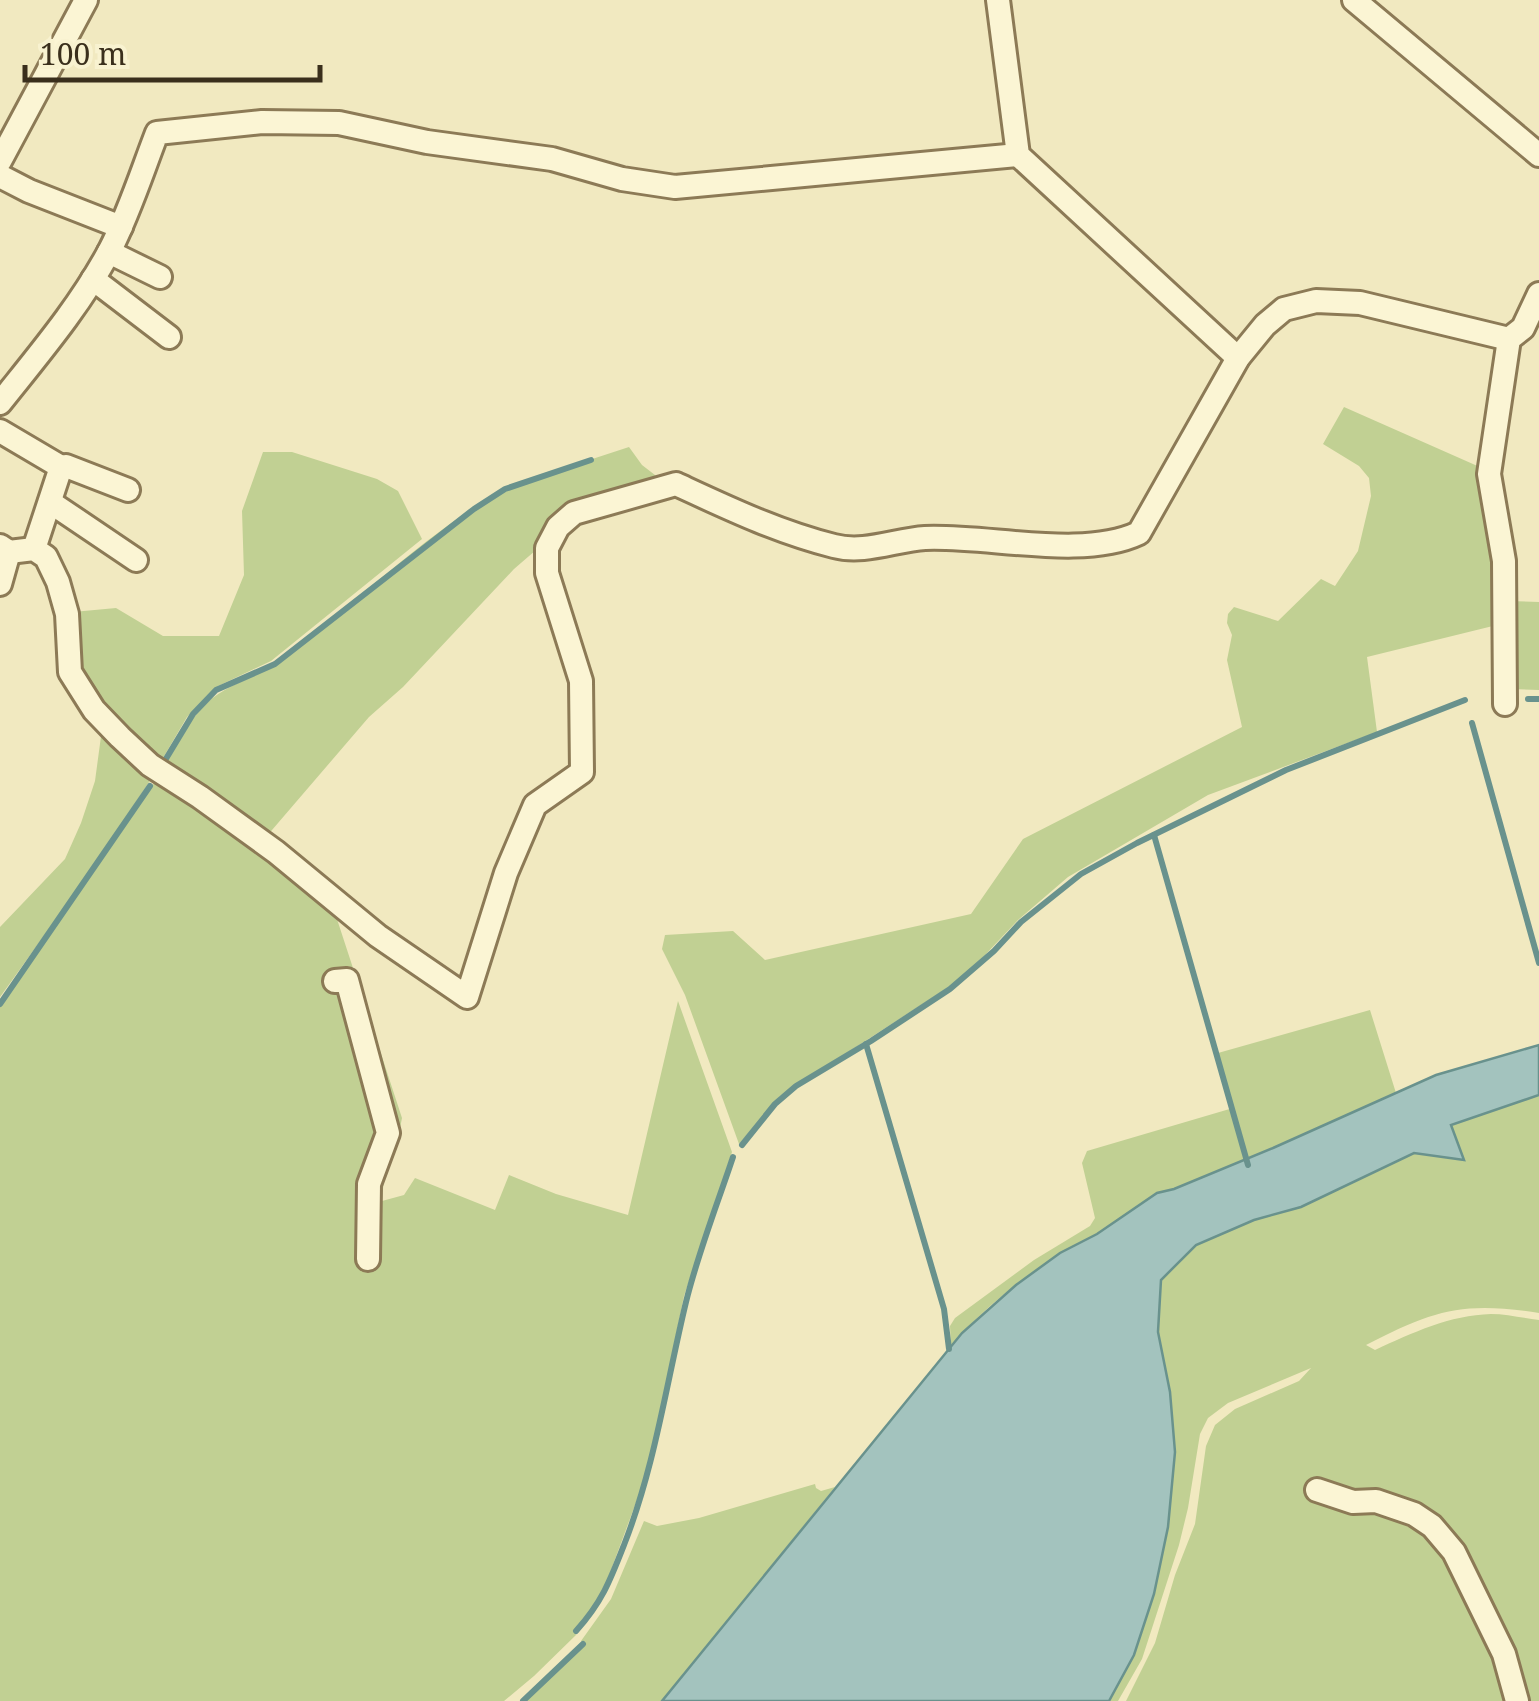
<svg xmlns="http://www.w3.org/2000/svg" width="1539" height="1701" viewBox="0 0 1539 1701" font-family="'Noto Serif',serif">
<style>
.green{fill:#c1d093}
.water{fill:#a3c3be;stroke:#69928d;stroke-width:2.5}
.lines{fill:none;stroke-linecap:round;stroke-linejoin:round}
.stream{stroke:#69928d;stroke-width:6}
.minor-casing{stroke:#8c7a56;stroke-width:28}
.minor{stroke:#fbf5d4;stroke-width:22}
</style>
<rect width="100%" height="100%" fill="#f1e9c0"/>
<!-- green -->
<g class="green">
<polygon points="1344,407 1482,468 1501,624 1367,657 1377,732 1208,795 1068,877 1018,920 985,955 955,983 780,1096 739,1144 685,995 662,949 665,935 733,931 765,960 971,914 1023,839 1242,727 1227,660 1232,635 1227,623 1228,614 1234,607 1278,621 1321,579 1335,586 1358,551 1371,496 1369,478 1359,466 1323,444"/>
<path d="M629 447 642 465 664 482 554 522 543 531V544L514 569 403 687 369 717 266 837 164 767C177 745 188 720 207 703 229 682 262 676 286 657 360 601 435 522 519 483Z"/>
<polygon points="263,452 292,452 377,479 398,491 422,539 271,661 218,686 187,717 160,763 117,727 77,671 73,612 116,608 163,636 219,636 244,575 242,511"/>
<polygon points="1508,601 1539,602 1539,690 1510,689"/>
<polygon points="102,729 151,779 91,870 0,997 0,927 65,859 81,823 95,781"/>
<polygon points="157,779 335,913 402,1118 398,1138 384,1177 382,1201 404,1195 415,1178 495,1210 509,1175 556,1194 628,1215 678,1001 732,1152 684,1296 648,1470 604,1589 591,1612 574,1631 576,1635 534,1676 504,1701 0,1701 0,1006"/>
<path d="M1370 1010 1396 1093 1273 1148 1174 1189C1146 1196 1124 1217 1100 1233 1086 1241 1071 1246 1058 1255 1020 1280 979 1311 951 1347L950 1326 955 1318 1034 1260 1090 1226 1095 1218 1082 1163 1087 1151 1233 1108 1218 1053Z"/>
<path d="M1539 1095V1313C1462 1301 1434 1310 1366 1345L1375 1350C1412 1333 1450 1315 1491 1314 1506 1314 1523 1318 1539 1320V1701H1126L1155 1643 1175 1575 1195 1524 1206 1446 1215 1425 1235 1409 1299 1381 1311 1368 1228 1403 1208 1418 1200 1434 1188 1508 1179 1545 1142 1659 1118 1701H1109L1134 1655 1154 1594 1168 1527 1175 1452 1170 1392 1158 1332 1161 1280 1196 1245 1255 1220 1301 1207 1414 1153 1463 1159 1451 1125Z"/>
<polygon points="815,1484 816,1488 821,1491 835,1487 662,1701 523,1701 583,1644 581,1641 611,1599 644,1521 657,1526 699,1518"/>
</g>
<!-- water -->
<polygon class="water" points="1539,1045 1539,1095 1451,1125 1464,1160 1414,1153 1301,1207 1254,1220 1196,1245 1161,1280 1158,1332 1170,1392 1175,1452 1168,1527 1154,1594 1134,1655 1109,1701 662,1701 962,1333 1016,1285 1060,1253 1097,1234 1157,1193 1174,1189 1273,1148 1436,1075"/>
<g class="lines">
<!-- stream -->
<g class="stream">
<polyline points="1528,699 1539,699"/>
<polyline points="1472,723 1539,963"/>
<polyline points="164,762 193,714 216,690 275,664 474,509 505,489 591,460"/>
<polyline points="1154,835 1248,1165"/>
<polyline points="0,1004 150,786"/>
<polyline points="866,1044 944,1309 949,1349"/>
<polyline points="742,1145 775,1104 796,1086 871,1041 950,989 994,951 1021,922 1081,874 1137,843 1286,770 1465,700"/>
<path d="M576 1631C602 1602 610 1581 624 1545 655 1466 666 1385 686 1302 698 1253 717 1205 733 1157"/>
<polyline points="523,1701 583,1644"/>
</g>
<defs>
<g id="minor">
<polyline points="998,0 1018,155 1238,358"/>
<polyline points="1354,0 1539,155"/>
<polyline points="0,161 86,0"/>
<polyline points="0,176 29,191 121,227"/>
<polyline points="109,252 160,277"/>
<polyline points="93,279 169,337"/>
<path d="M0 403C39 354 80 306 110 250 129 213 142 172 157 133L262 122 339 123 427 142 552 159 622 179 675 187 1018 155"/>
<polyline points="0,431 61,467 34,549"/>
<polyline points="61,467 66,466 128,490"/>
<polyline points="50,502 136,560"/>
<path d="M0 546 9 552 34 549 46 557 58 582 67 614 70 672 94 710 120 737 150 765 200 797 276 852 378 936 467 997 506 873 535 805 582 772 581 681 547 573V548L558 527 574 513 676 484C728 508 778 532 834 546 864 554 895 540 925 538 988 535 1082 560 1139 533L1238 358 1265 325 1284 309 1316 301 1360 303 1509 339"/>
<polyline points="0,584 9,552"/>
<polyline points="1505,704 1504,561 1489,474 1509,339 1523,328 1539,294"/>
<polyline points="335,981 347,980 388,1133 369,1184 368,1259"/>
<polyline points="1317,1490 1353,1502 1376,1501 1414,1514 1432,1526 1454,1552 1504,1654 1517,1701"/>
</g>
</defs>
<!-- minor casing -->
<use href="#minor" class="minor-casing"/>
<!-- minor -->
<use href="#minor" class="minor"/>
</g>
<!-- scale -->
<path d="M25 65v15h295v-15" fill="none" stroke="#3a2f1c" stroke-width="5"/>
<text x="40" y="65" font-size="30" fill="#3a2f1c" stroke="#f8f2d0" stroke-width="8" paint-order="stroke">100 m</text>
</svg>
